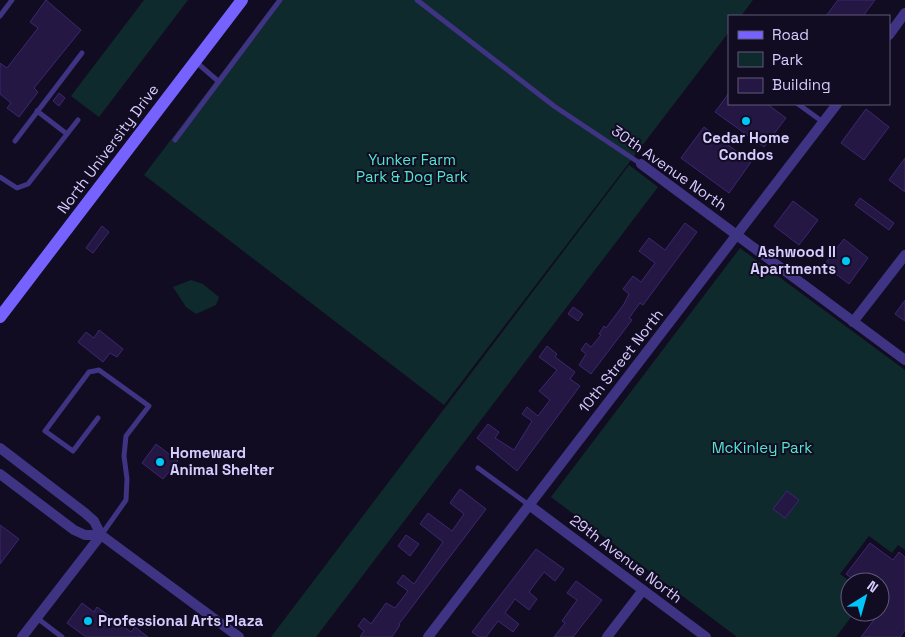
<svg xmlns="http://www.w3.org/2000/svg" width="905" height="637" viewBox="0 0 905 637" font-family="'Space Grotesk',sans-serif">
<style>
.green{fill:#0e2a2c}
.building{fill:#241743;stroke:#3d2771}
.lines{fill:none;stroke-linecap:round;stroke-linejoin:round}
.service{stroke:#3e3483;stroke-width:5}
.minor{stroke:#3e3483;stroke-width:10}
.secondary{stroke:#7663ff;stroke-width:12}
.poi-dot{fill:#00c7f7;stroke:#110c21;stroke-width:2}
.labels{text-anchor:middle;stroke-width:4;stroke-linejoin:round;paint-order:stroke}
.poi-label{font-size:15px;font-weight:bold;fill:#d7ccff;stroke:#110c21;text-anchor:start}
.street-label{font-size:15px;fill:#d7ccff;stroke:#110c21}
.park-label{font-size:15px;fill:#51e6ce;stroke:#110c21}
</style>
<rect width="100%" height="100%" fill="#110c21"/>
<!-- green -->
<g class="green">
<polygon points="144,0 188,0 99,117 71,96"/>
<polygon points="277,0 753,0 741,16 729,16 729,32 444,405 144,175"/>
<polygon points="629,165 658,187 316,637 271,637"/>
<polygon points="740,248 905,370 905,550 898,545 892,553 869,536 840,574 851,582 850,612 855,612 836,637 737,637 551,497"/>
<polygon points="191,280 203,284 219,297 216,305 196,314 186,307 173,287"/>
</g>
<!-- building -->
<g class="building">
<polygon points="46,0 81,30 34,88 38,92 19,117 7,108 11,103 0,94 0,63 7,68 38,28 30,22"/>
<polygon points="838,0 875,0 863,16 826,16"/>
<polygon points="59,93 65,98 59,106 53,101"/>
<polygon points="729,93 729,104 767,104 786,118 764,147 715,112"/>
<polygon points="866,109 889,127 864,160 841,143"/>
<polygon points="704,127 751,162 729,193 681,158"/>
<polygon points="905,158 905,192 889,180"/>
<polygon points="860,198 894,223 889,230 855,205"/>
<polygon points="793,201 818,220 799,245 774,226"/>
<polygon points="685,223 697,232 643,305 640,303 629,318 632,320 591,374 579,365 586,354 581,350 586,343 591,347 601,335 599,334 604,326 606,328 624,304 629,294 623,289 633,276 641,282 655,263 639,251 649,238 665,250"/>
<polygon points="102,226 109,232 93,253 86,248"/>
<polygon points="844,239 868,258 849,284 824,265"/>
<polygon points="905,300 905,321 895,314"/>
<polygon points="573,307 583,314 578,321 568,314"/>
<polygon points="99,330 123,349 117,357 110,353 103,362 78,342 86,332 94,338"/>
<polygon points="547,346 557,354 555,357 575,372 570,379 580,386 517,471 477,438 488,424 499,432 495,438 514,450 532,421 522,414 527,407 538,416 550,400 539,391 557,370 539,357"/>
<polygon points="156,444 178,461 163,479 142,463"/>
<polygon points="460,489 486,509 399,624 400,625 392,637 360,637 364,631 358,626 364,618 371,624 386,603 395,608 408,591 397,583 403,575 414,584 443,542 420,524 428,513 452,531 464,514 450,503"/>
<polygon points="787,491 799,500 785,518 773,509"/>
<polygon points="0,525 19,539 0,564"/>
<polygon points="406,535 419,544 410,556 398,546"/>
<polygon points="870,543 893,560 899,552 905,557 905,630 900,637 861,637 886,604 880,599 880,582 857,582 846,574"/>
<polygon points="536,549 564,569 555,581 544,572 529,592 537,599 529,610 515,599 505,613 519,624 513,632 498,621 486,637 479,637 472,632"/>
<polygon points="576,581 602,600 573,637 554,637 565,623 562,621 577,600 567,593"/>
<polygon points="82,603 94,612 97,607 131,632 135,627 148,637 86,637 67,623"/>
</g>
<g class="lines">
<!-- service -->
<g class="service">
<polyline points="417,0 554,106 641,164"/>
<polyline points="0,16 12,0"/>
<polyline points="196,62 218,81"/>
<polyline points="798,104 823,122"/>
<polyline points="37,111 67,134"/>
<polyline points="175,140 280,0"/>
<polyline points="15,141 82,53"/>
<polyline points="0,177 17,188 28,184 78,120"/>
<polyline points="98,418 73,451 45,431 89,372 99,370 149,406 126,436 124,456 127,479 126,500 102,534"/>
<polyline points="478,468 529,505"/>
<polyline points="37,618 62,637"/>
</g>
<!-- minor -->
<g class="minor">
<polyline points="889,35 905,13"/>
<polyline points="641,164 905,360"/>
<polyline points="853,322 905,255"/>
<polyline points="0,448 85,513 94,521 101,535 239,637"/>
<polyline points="0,474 74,530 85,535 101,535"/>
<polyline points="529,505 706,637"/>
<polyline points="22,637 101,535"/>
<polyline points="428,637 837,104"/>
<polyline points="607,637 643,590"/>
</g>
<!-- secondary -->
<polyline class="secondary" points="0,317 242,0"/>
</g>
<!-- markers -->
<g class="poi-dot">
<circle cx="746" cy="121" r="5"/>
<circle cx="846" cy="261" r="5"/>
<circle cx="160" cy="462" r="5"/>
<circle cx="88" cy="621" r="5"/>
</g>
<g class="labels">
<!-- poi labels -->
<g class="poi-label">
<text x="746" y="143" text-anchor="middle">Cedar Home<tspan x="746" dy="17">Condos</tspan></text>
<text x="836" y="257" text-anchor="end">Ashwood II<tspan x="836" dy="17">Apartments</tspan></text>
<text x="170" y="458">Homeward<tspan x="170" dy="17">Animal Shelter</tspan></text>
<text x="98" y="626">Professional Arts Plaza</text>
</g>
<!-- street labels -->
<g class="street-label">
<text transform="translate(108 149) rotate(-53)" y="5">North University Drive</text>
<text transform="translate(669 168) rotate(35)" y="5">30th Avenue North</text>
<text transform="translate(621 361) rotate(-52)" y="5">10th Street North</text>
<text transform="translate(626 559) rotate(37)" y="5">29th Avenue North</text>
</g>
<!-- park labels -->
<g class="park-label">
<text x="412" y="165">Yunker Farm<tspan x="412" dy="17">Park &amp; Dog Park</tspan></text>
<text x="762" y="453">McKinley Park</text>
</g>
</g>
<!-- legend -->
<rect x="728" y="15" width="162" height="90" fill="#110c21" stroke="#60597a"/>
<rect x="738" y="31" width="25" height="8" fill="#7663ff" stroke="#60597a"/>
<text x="772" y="40" font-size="15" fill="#d7ccff">Road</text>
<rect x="738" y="52" width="25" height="15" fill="#0e2a2c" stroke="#60597a"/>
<text x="772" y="65" font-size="15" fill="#d7ccff">Park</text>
<rect x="738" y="78" width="25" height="15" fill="#241743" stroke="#60597a"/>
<text x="772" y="90" font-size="15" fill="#d7ccff">Building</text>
<!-- north arrow -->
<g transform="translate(865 597) rotate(37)"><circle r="24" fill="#110c21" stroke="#60597a"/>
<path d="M0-4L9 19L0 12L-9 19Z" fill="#00c7f7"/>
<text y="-8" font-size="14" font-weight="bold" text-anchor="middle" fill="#d7ccff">N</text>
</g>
</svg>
